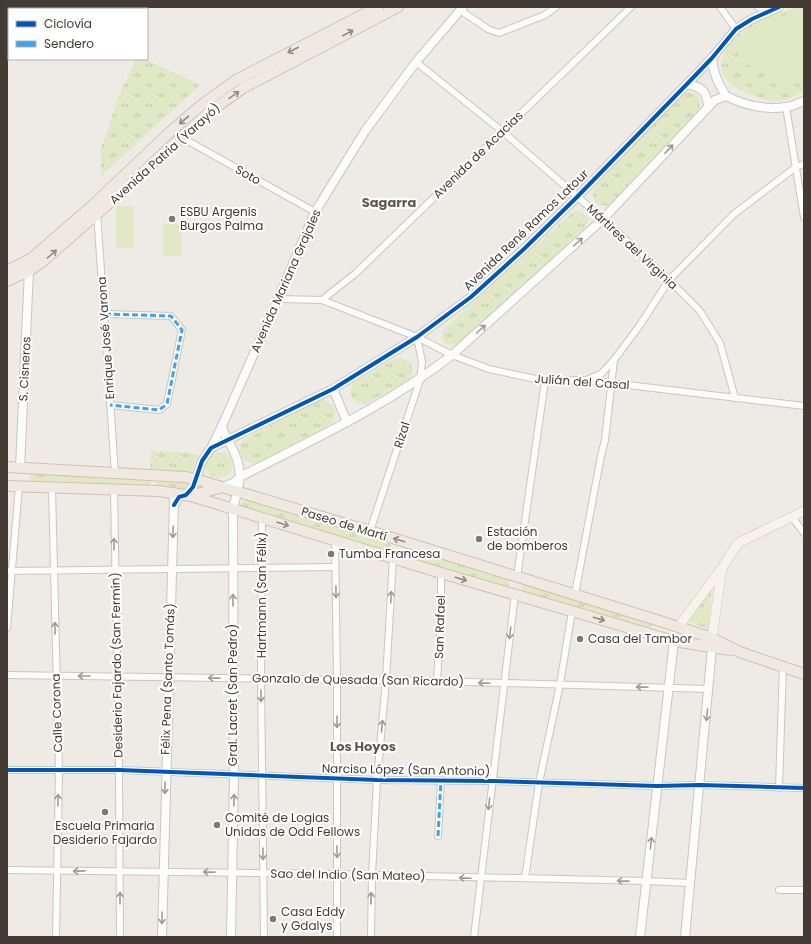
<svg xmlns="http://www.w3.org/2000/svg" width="811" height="944" viewBox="0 0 811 944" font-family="Poppins,sans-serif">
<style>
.grass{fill:url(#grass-tufts)}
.garden{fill:#e1e8c5}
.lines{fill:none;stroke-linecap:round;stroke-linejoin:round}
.minor-casing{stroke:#cac6c2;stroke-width:8}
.tertiary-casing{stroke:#cac6c2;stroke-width:10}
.secondary-casing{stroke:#cfc7be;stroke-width:10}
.primary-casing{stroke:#d0c2b3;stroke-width:12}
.minor{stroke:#fcfcfb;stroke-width:6}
.tertiary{stroke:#fcfcfb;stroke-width:8}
.secondary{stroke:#f6f2ec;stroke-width:9}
.primary{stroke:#f0e9e2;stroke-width:10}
.quiet{stroke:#3fa3eb;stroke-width:3;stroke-dasharray:6 3;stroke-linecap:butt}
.cycleway-casing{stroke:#fff;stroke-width:6}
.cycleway{stroke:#0057b8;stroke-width:4}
.oneway{stroke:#918982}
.oneway2{stroke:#a09b97}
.poi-dot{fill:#7f7872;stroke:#fff;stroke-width:1.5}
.labels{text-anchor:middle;stroke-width:4;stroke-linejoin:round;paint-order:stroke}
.street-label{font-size:12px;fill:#433a33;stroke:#fff}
.poi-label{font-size:12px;fill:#433a33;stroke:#fff;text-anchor:start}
.neighbourhood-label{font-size:13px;font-weight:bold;fill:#66554a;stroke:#fff}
</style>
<defs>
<pattern id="grass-tufts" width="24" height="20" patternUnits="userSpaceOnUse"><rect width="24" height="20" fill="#e1e8c5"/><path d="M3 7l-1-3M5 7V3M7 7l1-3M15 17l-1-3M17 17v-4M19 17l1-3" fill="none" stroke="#c2c8aa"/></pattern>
</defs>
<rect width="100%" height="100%" fill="#eeeae6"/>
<!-- grass -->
<g class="grass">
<path d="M801 7H804V91C799 94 793 97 788 99 778 103 765 100 755 96 722 85 708 66 736 38 740 34 745 29 749 25 764 15 784 12 801 7Z"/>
<polygon points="136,59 145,59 200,85 101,176 101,148 119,95"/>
<path d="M689 91C698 93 702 100 699 109L609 205C597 208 590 199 594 188L681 94Z"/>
<path d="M578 211C587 213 590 221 585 228L457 344C446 348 438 339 444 329L572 213Z"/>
<path d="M396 358C410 358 417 369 409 380L366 404C357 404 352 400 350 392L353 383Z"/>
<path d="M322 400C335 403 339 414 331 424L259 462C245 466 235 454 242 441L313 403Z"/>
<polygon points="151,450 198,454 192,472 150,469"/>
<circle cx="219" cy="465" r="13"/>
<polygon points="32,473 148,479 150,483 148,486 31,482 29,478 30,475"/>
<polygon points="159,479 189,482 190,486 186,490 157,487 156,482"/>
<polygon points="246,500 389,543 391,546 391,549 388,552 242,507 241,503"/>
<polygon points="409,549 508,579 509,582 509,585 506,588 404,557 403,552 404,550"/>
<polygon points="526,584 651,623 651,626 648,629 523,592 521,588"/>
<polygon points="712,587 708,629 688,622"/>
</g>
<!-- garden -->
<g class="garden">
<polygon points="791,13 804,15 804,81 795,84 736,60 751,29"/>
<rect x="116" y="206" width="18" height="42"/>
<polygon points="163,224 181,224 182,256 163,256"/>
</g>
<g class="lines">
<defs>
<g id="minor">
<polyline points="720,7 736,29"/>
<polyline points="758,7 766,12"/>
<polyline points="460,10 488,29 499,33 545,15 556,7"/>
<polyline points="416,62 502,131 603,219 669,280 700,311 720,343 735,398"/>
<polyline points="786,107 804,217"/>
<polyline points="181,137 315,212"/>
<polyline points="97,213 115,473"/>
<polyline points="278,299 322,300 417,337 452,355 489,369 545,381 584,380 611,383 804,406"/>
<polyline points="322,300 356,273 631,7"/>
<polyline points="105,314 171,316 182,330 167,404 159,410 110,405"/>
<polyline points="586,380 601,374 614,360"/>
<polyline points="52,488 59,771 56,937"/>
<polyline points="114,490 119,770 120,937"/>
<polyline points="262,517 261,678 264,937"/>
<polyline points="792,517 804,533"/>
<polyline points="370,531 420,380 422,362 417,337"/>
<polyline points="335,539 337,679 337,937"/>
<polyline points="7,571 335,567"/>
<polyline points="517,577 545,381"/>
<polyline points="575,594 601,456 605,440 614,360 640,325 669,280 734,214 796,167 804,164"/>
<polyline points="7,628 19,486"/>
<polyline points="7,675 437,681 709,689"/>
<polyline points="437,681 441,615 441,573"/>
<polyline points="7,770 119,770 377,780 492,781 657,786 700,785 804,788"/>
<polyline points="779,788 783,665"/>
<polyline points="438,836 441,780"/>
<polyline points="7,870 337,874 646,881 690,883"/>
<polyline points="525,878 539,783 560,684 572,611"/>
<polyline points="779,890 804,890"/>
<polyline points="371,937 372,875 377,780 386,680 393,558"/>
<polyline points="474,937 515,594"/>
</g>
<g id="tertiary">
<path d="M712 58C713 73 718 83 726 96"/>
<path d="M687 84C702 87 707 91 708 107"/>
<polyline points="333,389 347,422"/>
<path d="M222 426C224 435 230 443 234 452 244 474 239 486 233 508L234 775 231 937"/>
<polyline points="211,448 222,426 278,299 315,212 365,131 416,62 463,7"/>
<polyline points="20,467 29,271"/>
<path d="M222 487 233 483 240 477C312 440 388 405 452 355L603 219 715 100 726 96C744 105 765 110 786 107 792 107 798 103 804 101"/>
<polyline points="174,505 179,497 186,495 193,487 202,461 211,448 333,389 417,337 471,297 524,249 577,197 687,84 712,58 736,29 752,19 779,7"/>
<polyline points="162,937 174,500"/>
<polyline points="640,937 674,641"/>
<polyline points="685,937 712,648"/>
</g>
<g id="secondary">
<polyline points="678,627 722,568 738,543 804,511"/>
<polyline points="712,638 722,568"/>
</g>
<g id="primary">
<polyline points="7,271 32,258 94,204 170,132 200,106 236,80 378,7"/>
<polyline points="7,281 29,271 42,262 97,214 208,113 243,88 398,7"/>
<polyline points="7,467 185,477 195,479 370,531 663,622 712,638 740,652 804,674"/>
<polyline points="7,486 159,491 191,496 441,573 674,641 730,650"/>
<polyline points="191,496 222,487"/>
</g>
</defs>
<!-- minor casing -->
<use href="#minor" class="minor-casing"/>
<!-- tertiary casing -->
<use href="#tertiary" class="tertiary-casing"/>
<!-- secondary casing -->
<use href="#secondary" class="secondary-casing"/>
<!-- primary casing -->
<use href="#primary" class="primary-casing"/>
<!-- minor -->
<use href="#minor" class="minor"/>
<!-- tertiary -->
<use href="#tertiary" class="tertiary"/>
<!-- secondary -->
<use href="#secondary" class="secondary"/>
<!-- primary -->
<use href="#primary" class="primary"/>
<!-- quiet -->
<g class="quiet">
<polyline points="105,314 171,316 182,330 167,404 159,410 110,405"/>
<polyline points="438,836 441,780"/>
</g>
<defs>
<g id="cycleway">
<polyline points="174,505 179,497 186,495 193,487 202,461 211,448 333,389 417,337 471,297 524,249 577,197 687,84 712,58 736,29 752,19 779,7"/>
<polyline points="7,770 119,770 377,780 492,781 657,786 700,785 804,788"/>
</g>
</defs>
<!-- cycleway casing -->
<use href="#cycleway" class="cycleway-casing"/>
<!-- cycleway -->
<use href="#cycleway" class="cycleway"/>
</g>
<!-- one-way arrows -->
<defs><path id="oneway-shaft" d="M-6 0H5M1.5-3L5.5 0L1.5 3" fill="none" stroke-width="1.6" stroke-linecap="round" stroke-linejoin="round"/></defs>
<g class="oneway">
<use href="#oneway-shaft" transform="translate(348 33) rotate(-28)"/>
<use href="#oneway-shaft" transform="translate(293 50) rotate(153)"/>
<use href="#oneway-shaft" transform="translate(234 95) rotate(-35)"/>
<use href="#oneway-shaft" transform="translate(184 120) rotate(139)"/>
<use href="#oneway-shaft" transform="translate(52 254) rotate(-41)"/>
<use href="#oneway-shaft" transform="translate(283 524) rotate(17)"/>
<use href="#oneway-shaft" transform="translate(399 540) rotate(-163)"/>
<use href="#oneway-shaft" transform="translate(461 579) rotate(16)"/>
<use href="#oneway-shaft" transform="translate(599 619) rotate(16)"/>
</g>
<g class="oneway2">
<use href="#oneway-shaft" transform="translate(669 149) rotate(-47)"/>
<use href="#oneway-shaft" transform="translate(578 242) rotate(-42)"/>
<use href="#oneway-shaft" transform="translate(481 329) rotate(-42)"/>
<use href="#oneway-shaft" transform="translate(173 532) rotate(92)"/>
<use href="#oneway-shaft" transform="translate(114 544) rotate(-90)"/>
<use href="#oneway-shaft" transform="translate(336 592) rotate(89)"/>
<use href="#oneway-shaft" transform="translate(391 597) rotate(-87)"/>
<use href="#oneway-shaft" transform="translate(233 600) rotate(-90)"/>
<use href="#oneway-shaft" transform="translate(55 628) rotate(-91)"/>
<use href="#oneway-shaft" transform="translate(510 633) rotate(97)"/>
<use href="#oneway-shaft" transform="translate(84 676) rotate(180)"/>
<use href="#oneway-shaft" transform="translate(214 678) rotate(-179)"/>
<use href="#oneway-shaft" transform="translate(484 683) rotate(-178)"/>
<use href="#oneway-shaft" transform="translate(642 687) rotate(-178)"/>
<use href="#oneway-shaft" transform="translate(261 696) rotate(89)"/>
<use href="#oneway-shaft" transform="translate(707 715) rotate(96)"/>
<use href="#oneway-shaft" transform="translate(337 722) rotate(90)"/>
<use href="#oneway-shaft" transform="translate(382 726) rotate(-85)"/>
<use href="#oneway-shaft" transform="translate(165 788) rotate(92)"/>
<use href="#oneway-shaft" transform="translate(58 800) rotate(-90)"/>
<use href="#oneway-shaft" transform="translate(234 800) rotate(-89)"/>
<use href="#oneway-shaft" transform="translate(489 804) rotate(97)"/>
<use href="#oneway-shaft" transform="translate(651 843) rotate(-83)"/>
<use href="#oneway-shaft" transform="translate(337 852) rotate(89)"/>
<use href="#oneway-shaft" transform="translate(263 854) rotate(90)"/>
<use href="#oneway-shaft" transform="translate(79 871) rotate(179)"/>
<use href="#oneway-shaft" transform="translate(209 872) rotate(-179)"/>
<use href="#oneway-shaft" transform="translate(465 878) rotate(-178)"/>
<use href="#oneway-shaft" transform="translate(623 881) rotate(-179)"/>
<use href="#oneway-shaft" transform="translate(120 898) rotate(-90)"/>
<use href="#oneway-shaft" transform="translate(371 898) rotate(-89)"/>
<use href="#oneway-shaft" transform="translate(162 918) rotate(91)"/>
</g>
<!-- markers -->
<g class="poi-dot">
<circle cx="172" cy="219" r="4"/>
<circle cx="479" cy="539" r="4"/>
<circle cx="331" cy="554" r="4"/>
<circle cx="580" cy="639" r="4"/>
<circle cx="105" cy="812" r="4"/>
<circle cx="217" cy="825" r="4"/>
<circle cx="273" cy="919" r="4"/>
</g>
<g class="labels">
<!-- street labels -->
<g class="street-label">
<text transform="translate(165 154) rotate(-42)" y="4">Avenida Patria (Yarayó)</text>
<text transform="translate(478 155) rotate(-44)" y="4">Avenida de Acacias</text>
<text transform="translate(248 175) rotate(29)" y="4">Soto</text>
<text transform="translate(526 230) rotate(-44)" y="4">Avenida René Ramos Latour</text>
<text transform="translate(632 247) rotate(43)" y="4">Mártires del Virginia</text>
<text transform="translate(286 281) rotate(-66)" y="4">Avenida Mariana Grajales</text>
<text transform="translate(106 338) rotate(-94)" y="4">Enrique José Varona</text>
<text transform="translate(25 369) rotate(-87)" y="4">S. Cisneros</text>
<text transform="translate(582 382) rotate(4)" y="4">Julián del Casal</text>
<text transform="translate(402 435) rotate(-72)" y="4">Rizal</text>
<text transform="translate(344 524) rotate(17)" y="4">Paseo de Martí</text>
<text transform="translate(262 595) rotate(-90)" y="4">Hartmann (San Félix)</text>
<text transform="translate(440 627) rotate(-88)" y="4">San Rafael</text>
<text transform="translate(117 665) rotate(-91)" y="4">Desiderio Fajardo (San Fermín)</text>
<text transform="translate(168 679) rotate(-88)" y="4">Félix Pena (Santo Tomás)</text>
<text transform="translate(358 680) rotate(1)" y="4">Gonzalo de Quesada (San Ricardo)</text>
<text transform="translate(233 695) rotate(-90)" y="4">Gral. Lacret (San Pedro)</text>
<text transform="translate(57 713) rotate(-92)" y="4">Calle Corona</text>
<text transform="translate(406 770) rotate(1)" y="4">Narciso López (San Antonio)</text>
<text transform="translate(348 875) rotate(1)" y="4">Sao del Indio (San Mateo)</text>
</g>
<!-- poi labels -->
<g class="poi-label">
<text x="180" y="216">ESBU Argenis<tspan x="180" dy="14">Burgos Palma</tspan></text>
<text x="487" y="536">Estación<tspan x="487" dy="14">de bomberos</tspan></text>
<text x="339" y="558">Tumba Francesa</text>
<text x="588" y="643">Casa del Tambor</text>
<text x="225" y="822">Comité de Logias<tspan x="225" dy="14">Unidas de Odd Fellows</tspan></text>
<text x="105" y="830" text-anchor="middle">Escuela Primaria<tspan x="105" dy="14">Desiderio Fajardo</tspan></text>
<text x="281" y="916">Casa Eddy<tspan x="281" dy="14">y Gdalys</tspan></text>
</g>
<!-- neighbourhood labels -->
<g class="neighbourhood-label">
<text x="389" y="207">Sagarra</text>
<text x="363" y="751">Los Hoyos</text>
</g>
</g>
<!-- border -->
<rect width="811" height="944" fill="none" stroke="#433a33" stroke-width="16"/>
<!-- legend -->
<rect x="8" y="8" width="140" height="52" fill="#ffffff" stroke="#b4b0ad"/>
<rect x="16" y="21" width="20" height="6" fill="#0057b8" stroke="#b4b0ad"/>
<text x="44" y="28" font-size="12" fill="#433a33">Ciclovía</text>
<rect x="16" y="41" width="20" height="6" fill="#3fa3eb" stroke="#b4b0ad"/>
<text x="44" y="48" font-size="12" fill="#433a33">Sendero</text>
</svg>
